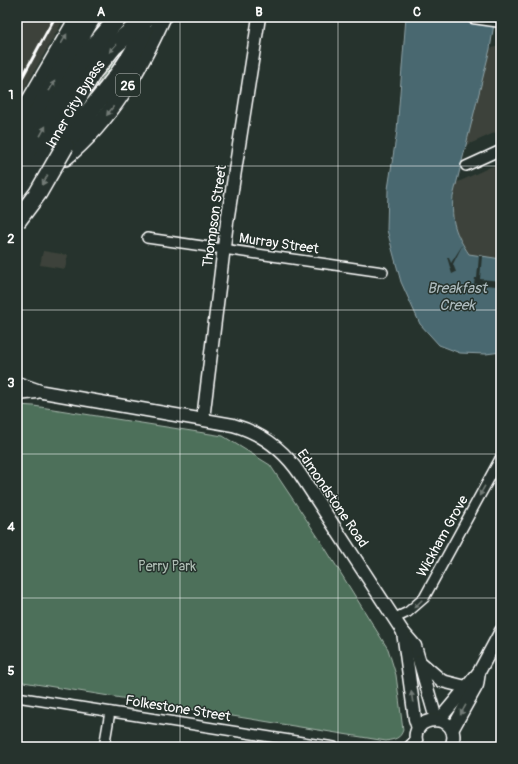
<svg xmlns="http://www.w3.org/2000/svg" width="518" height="764" viewBox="0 0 518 764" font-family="Pangolin,sans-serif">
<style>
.built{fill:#3c433a}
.green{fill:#4e6f5a;stroke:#a6b7ac}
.water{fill:#48676f;stroke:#91a4a9}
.pier{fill:#26332d}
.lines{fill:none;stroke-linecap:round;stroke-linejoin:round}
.minor-casing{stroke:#fff;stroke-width:12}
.tertiary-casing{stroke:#fff;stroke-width:15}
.trunk-casing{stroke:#fff;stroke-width:18}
.motorway-casing{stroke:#fff;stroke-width:20}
.minor{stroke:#26332d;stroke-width:9}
.tertiary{stroke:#26332d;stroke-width:12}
.trunk{stroke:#26332d;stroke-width:15}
.motorway{stroke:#26332d;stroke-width:17}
.rail{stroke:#fff;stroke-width:3}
.motorway-bridge-casing{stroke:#fff;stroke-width:20;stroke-linecap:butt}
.motorway-bridge{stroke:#26332d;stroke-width:17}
.oneway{fill:#727a76}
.grid{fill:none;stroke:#fff;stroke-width:1;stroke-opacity:0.55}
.labels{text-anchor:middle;stroke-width:3;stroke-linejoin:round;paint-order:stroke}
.shield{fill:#26332d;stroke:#bec2c0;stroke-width:1}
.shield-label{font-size:13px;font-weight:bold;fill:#fff}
.street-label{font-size:14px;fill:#fff;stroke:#26332d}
.park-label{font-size:14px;fill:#afbeb5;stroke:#26332d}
.water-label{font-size:15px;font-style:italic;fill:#adbbbe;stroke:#26332d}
.neatline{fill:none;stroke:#fff;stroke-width:1.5}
.grid-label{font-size:13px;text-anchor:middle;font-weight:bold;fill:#fff}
</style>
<rect width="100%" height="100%" fill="#26332d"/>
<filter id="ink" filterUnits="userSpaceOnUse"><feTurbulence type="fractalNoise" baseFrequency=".025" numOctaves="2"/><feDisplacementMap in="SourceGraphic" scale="8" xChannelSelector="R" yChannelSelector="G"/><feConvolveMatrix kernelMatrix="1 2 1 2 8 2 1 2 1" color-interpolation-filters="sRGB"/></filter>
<g filter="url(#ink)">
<!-- built -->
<g class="built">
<polygon points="17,17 65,17 17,102"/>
<polygon points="501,45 501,130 465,146 490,49"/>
<polygon points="501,162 501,259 498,260 469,254 456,234 452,216 456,183"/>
<polygon points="43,251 68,255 65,269 40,265"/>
</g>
<!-- green -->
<g class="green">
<polygon points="140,34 82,109 108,69"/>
<path d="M17 405 34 406 223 436 270 465 322 543 388 649 396 675 403 730C400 739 395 739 386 741L17 681Z"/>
</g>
<!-- water -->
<path class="water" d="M406 17H495L490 49 453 197C451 222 455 233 469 254L501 259V352L486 354 460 353 439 345 420 324 401 282 387 230 388 189 397 131Z"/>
<!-- pier -->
<g class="pier">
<polygon points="463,244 453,264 456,272 452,274 447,257 449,257 451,263"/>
<polygon points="479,256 482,256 480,279 501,281 501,291 496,290 496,286 474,284 475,278 477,278"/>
</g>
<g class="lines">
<defs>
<g id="minor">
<polyline points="466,166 501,150"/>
<polyline points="147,238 383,272"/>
<polyline points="395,618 408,612 424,598 501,457"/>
<polyline points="17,697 334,747"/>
<polyline points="104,747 110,712"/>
<polyline points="408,747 415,740"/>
</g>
<g id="tertiary">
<polyline points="473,17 501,21"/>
<path d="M17 383 43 392 233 425C262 433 283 449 300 474L403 632 415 646 436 719"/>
<polyline points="17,394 37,392"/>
<polyline points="203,419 227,222 259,17"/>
<polyline points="403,632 415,719 418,728"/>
<polyline points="420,662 442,681 466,687"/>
<polyline points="439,720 479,672 501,631"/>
<polyline points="452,730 477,685 479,672"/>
<path d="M418 747C403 712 466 711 451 747"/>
</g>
<g id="trunk">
<polyline points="17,122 78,17"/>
<path d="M65 158C111 120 139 70 163 17"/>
</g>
<g id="motorway">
<path d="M65 146C89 106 125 75 144 31"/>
<polyline points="17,159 37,113 92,17"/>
<polyline points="17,177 83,59 119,17"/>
<path id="s1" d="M17 202 93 72 114 46 147 17"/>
</g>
</defs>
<!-- minor casing -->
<use href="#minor" class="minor-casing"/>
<!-- tertiary casing -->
<use href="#tertiary" class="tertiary-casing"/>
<!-- trunk casing -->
<use href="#trunk" class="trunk-casing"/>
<!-- motorway casing -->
<use href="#motorway" class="motorway-casing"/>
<!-- minor -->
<use href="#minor" class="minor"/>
<!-- tertiary -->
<use href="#tertiary" class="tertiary"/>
<!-- trunk -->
<use href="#trunk" class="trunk"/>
<!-- motorway -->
<use href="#motorway" class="motorway"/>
<!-- rail -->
<polyline class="rail" points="17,87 55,17"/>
<defs>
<polyline id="motorway-bridge" points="17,221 38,193 65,146"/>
</defs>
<!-- motorway-bridge casing -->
<use href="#motorway-bridge" class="motorway-bridge-casing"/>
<!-- motorway-bridge -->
<use href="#motorway-bridge" class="motorway-bridge"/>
</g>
<!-- one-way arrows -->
<defs><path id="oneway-solid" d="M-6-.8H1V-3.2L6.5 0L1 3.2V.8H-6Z"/></defs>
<g class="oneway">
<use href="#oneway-solid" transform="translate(64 39) rotate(-60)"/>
<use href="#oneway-solid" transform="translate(113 48) rotate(131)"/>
<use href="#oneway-solid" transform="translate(52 86) rotate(-60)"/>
<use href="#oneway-solid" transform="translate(110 111) rotate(127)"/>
<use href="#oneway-solid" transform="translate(43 131) rotate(-61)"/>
<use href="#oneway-solid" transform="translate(45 180) rotate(118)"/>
<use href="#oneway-solid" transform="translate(482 491) rotate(119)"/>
<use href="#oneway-solid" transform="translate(418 604) rotate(135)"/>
<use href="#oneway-solid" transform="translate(412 697) rotate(-98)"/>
<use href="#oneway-solid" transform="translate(463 710) rotate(119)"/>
</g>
</g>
<!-- grid -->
<path class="grid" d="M180 17V747M338 17V747M17 166H501M17 310H501M17 454H501M17 598H501"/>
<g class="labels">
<!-- shield labels -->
<rect class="shield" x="116" y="74" width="24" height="22" rx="3"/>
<g class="shield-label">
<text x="128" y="90">26</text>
</g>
<!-- street labels -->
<g class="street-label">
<text dy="5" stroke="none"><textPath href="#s1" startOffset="114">Inner City Bypass</textPath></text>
<text transform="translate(214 216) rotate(-82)" y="5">Thompson Street</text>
<text transform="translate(279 243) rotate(8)" y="5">Murray Street</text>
<text transform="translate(333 498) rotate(56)" y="5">Edmondstone Road</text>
<text transform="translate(442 536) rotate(-61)" y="5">Wickham Grove</text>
<text transform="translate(178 708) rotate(9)" y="5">Folkestone Street</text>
</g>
<!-- park labels -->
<g class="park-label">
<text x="167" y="571">Perry Park</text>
</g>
<!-- water labels -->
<g class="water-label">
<text x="457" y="293">Breakfast<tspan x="457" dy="17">Creek</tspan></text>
</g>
</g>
<!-- margin -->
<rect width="518" height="764" fill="none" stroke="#26332d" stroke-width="44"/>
<rect x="22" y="22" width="474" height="720" class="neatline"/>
<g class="grid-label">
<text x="101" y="16">A</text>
<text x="259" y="16">B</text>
<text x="417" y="16">C</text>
<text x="11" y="99">1</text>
<text x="11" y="243">2</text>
<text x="11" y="387">3</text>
<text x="11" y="531">4</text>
<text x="11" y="675">5</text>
</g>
</svg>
